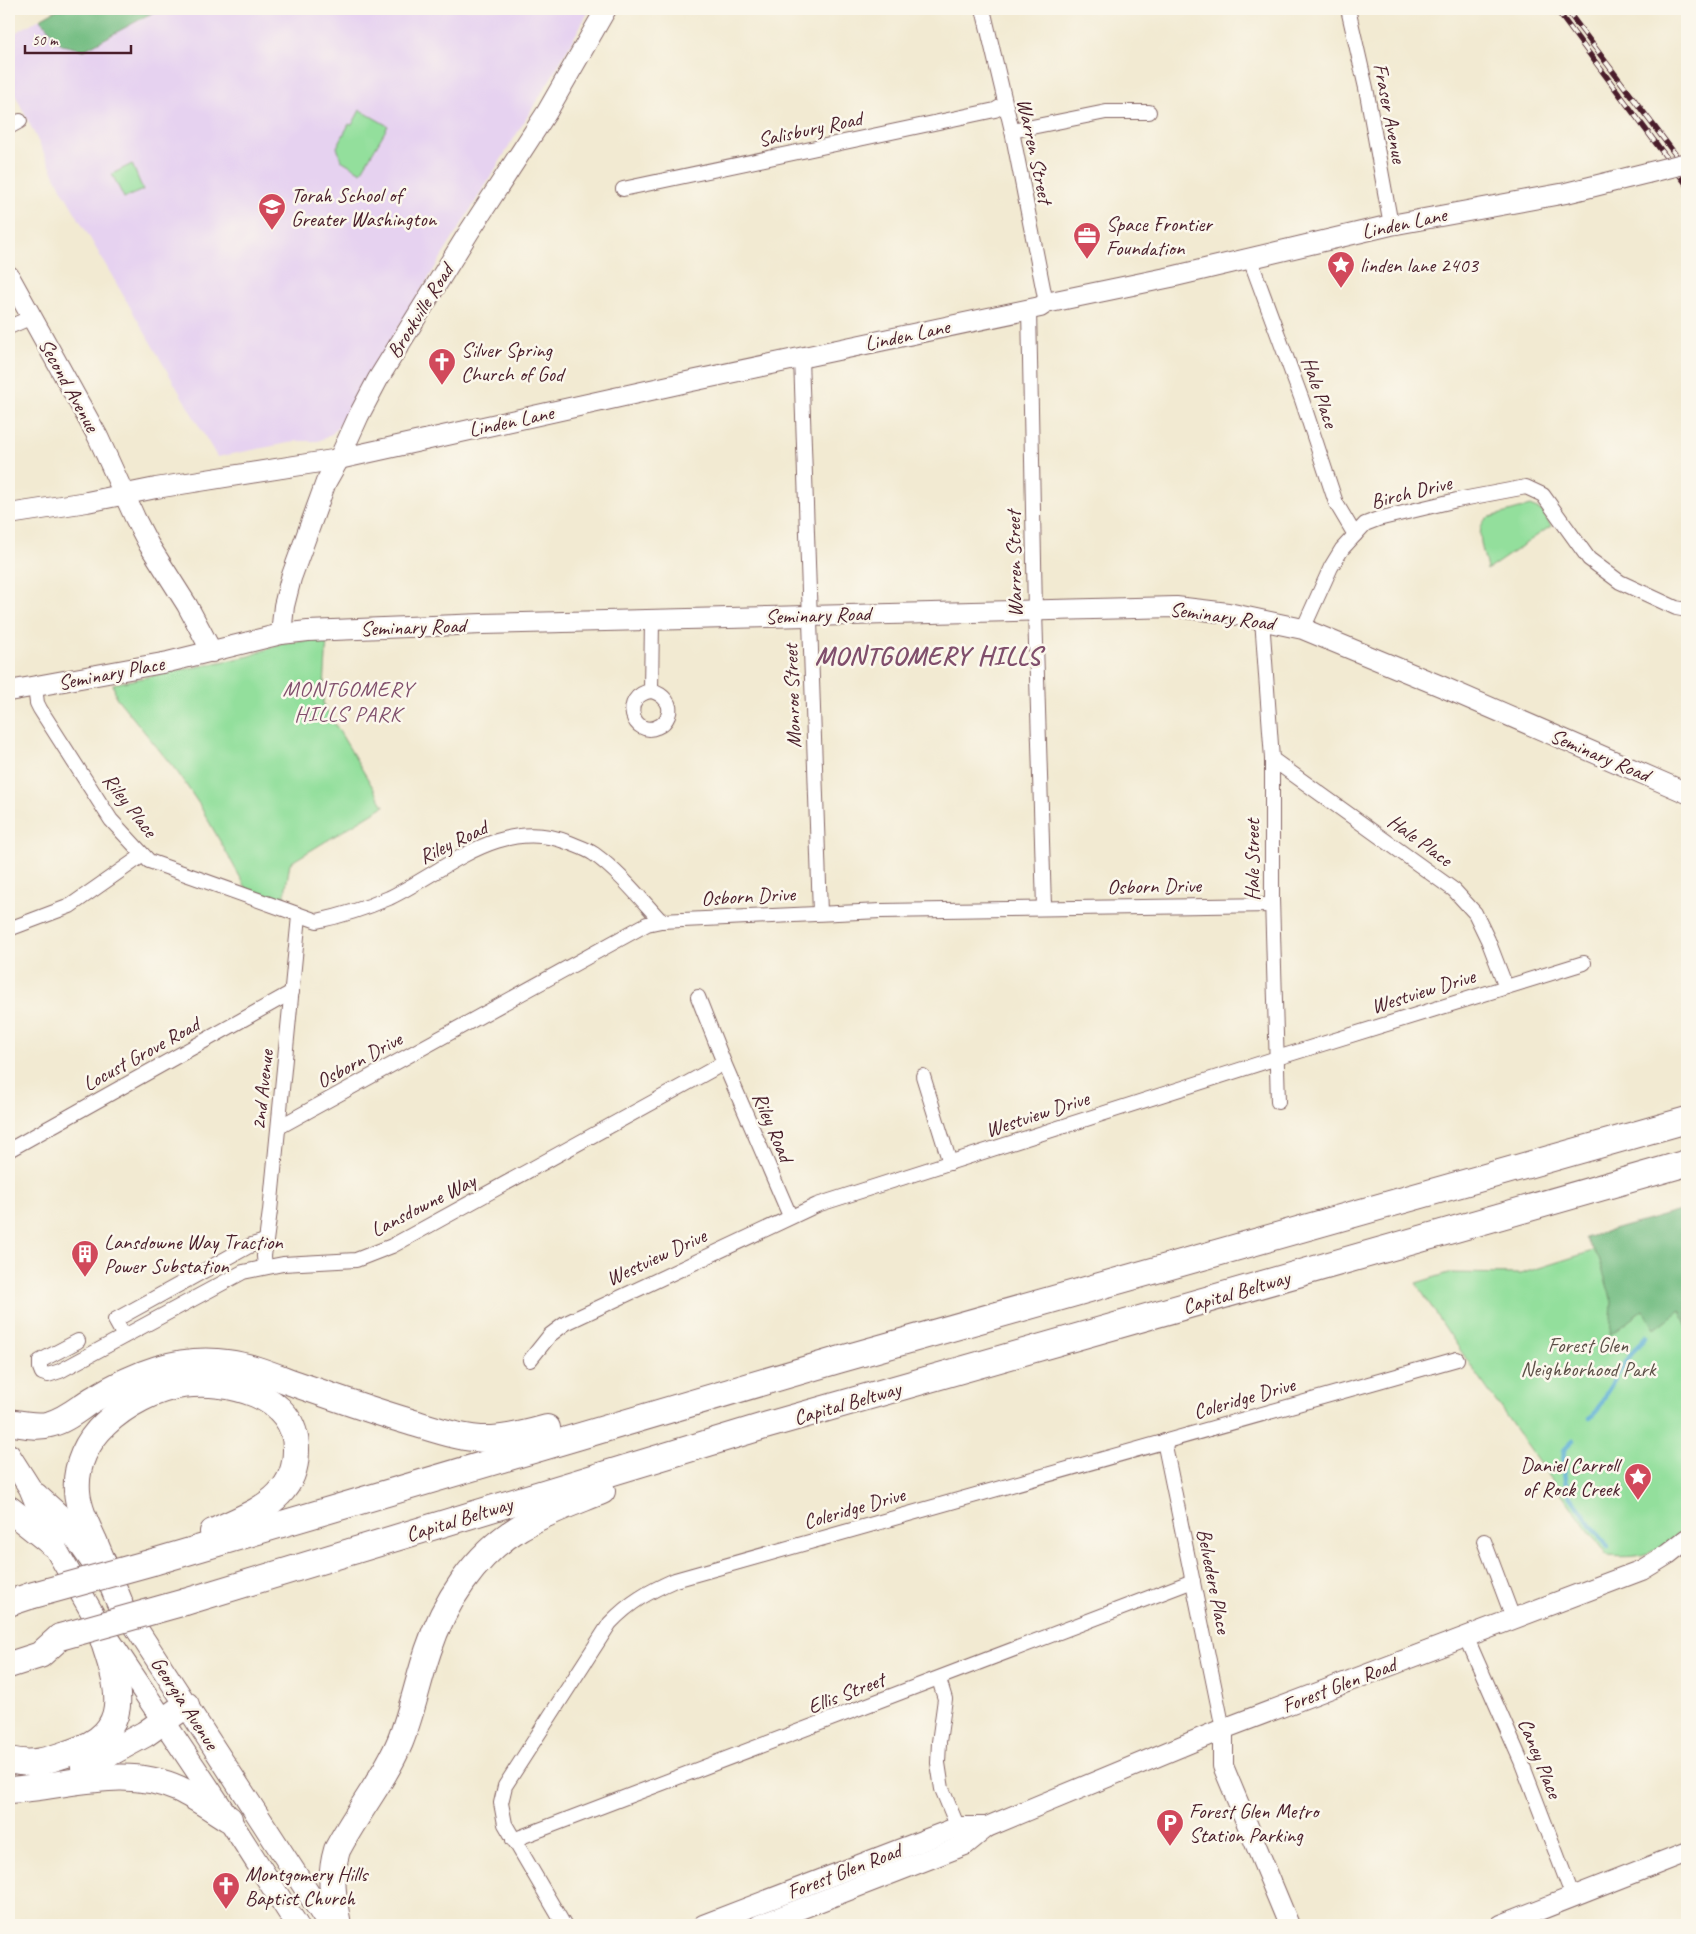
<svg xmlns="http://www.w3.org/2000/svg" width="1696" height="1934" viewBox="0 0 1696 1934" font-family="Caveat,sans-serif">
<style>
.built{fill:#e6d2f0}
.green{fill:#93df9c;stroke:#6e7f64}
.forest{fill:#76be84;stroke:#606e58}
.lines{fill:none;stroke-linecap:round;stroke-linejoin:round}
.stream{stroke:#58aed4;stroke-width:4.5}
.street-casing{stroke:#856665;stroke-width:16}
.secondary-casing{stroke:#856665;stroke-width:22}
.primary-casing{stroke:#856665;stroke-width:24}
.highway-casing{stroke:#856665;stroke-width:28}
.street{stroke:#fff;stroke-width:14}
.secondary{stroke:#fff;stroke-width:20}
.primary{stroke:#fff;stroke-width:22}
.highway{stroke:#fff;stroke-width:26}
.rail-casing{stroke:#4a1f2b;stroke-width:5.5}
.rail{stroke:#fbf7ec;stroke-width:4;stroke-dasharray:11;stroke-linecap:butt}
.secondary-bridge-casing{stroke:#856665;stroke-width:22;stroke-linecap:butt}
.highway-bridge-casing{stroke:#856665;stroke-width:28;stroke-linecap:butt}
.secondary-bridge{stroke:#fff;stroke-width:20}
.highway-bridge{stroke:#fff;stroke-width:26}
.labels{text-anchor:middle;stroke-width:5;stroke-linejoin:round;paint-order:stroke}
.street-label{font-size:21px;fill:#4a1f2b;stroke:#fbf7ec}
.poi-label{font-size:21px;fill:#4a1f2b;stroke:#fbf7ec;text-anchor:start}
.park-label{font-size:21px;fill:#5c4f47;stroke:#fbf7ec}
.neighbourhood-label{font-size:22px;letter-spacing:1px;fill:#804f6c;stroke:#fbf7ec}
.district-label{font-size:26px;font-weight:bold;letter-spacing:1px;fill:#804f6c;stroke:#fbf7ec}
</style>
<rect width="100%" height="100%" fill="#fbf7ec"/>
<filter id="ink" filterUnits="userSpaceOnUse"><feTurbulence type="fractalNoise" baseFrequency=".02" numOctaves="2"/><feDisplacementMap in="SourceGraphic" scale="10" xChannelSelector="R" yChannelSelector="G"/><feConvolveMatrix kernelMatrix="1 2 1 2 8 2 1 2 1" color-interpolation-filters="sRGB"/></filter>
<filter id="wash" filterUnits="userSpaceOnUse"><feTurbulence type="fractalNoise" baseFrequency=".0096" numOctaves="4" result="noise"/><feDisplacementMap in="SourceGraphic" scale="20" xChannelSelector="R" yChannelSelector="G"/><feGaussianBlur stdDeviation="1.12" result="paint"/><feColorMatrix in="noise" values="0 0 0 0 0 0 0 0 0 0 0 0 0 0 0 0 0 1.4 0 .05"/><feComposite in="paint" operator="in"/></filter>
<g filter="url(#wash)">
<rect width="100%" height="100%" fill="#f2ead2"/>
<!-- built -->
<polygon class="built" points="159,9 590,9 557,68 353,402 344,420 333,433 325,438 318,441 298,441 217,457 61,188 9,82 9,36 40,19 62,44 84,50"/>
<!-- green -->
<g class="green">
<polygon points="360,110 388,126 361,172 341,160 337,147 349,124 352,125"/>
<polygon points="132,164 143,190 124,198 112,174"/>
<path d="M1530 506 1542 511 1551 526 1487 570C1485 555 1473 529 1487 518Z"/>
<polygon points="327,639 323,704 384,806 290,863 283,905 248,891 199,804 178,773 116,697 113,684 250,656 282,643"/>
<path d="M1640 1236 1687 1304V1526C1659 1552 1647 1559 1607 1556 1542 1466 1476 1377 1416 1283L1449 1273 1520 1274Z"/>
</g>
<!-- forest -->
<g class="forest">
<polygon points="58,9 159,9 84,50 62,45 40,19"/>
<polygon points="1687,1209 1687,1327 1680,1310 1655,1329 1643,1310 1610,1335 1612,1302 1599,1258 1585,1238"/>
</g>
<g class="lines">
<!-- stream -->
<g class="stream">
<path d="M1589 1418C1599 1412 1601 1403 1607 1392 1619 1373 1630 1353 1646 1336"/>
<polyline points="1573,1441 1564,1450 1563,1464 1565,1481 1571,1497 1608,1547"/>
</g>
</g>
</g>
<g filter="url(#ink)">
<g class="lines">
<defs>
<g id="street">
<polyline points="983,9 1012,131 1046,303"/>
<polyline points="1348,9 1366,88 1391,225"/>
<polyline points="9,127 20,121"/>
<polyline points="1012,131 1106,112 1149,112"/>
<polyline points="623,189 995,110 1005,104"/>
<polyline points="1250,259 1302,400 1336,503 1355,535"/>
<polyline points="1029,309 1035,611 1044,907"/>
<polyline points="9,327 32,317"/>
<polyline points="801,358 820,913"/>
<polyline points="1262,619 1272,759 1272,899 1278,1102"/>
<polyline points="1303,629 1331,567 1342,549 1365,524 1378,519 1457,500 1526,487 1543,495 1589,559 1620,582 1676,608 1687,610"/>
<path d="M35 687 37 703 40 709 111 820 149 861 317 921C341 916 366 908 389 898 447 870 501 815 570 843 577 846 587 849 594 854 619 872 640 898 661 921"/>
<path d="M651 691C619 696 633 738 657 727 662 725 666 721 668 716 673 704 663 694 651 691L652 620"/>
<polyline points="1272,759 1454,890 1475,913 1488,940 1506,987"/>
<polyline points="9,929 70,906 143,855"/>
<polyline points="698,997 724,1063 790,1216"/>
<polyline points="923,1076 950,1163"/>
<polyline points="279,1127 647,924 661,921 881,911 1272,905"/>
<polyline points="9,1150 292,992"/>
<polyline points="265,1267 264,1256 270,1211 299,916"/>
<polyline points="124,1336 115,1320 249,1246 265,1241"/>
<polyline points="78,1341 40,1361 40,1368 42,1373 48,1375 60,1371 243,1272 283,1264 356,1260 392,1246 724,1063"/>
<polyline points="530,1360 550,1335 566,1323 817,1205 1277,1058 1584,963"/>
<polyline points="1164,1441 1223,1729"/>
<polyline points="1484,1541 1513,1618"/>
<polyline points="1466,1636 1521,1761 1573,1897"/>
<polyline points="939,1679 945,1699 939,1742 938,1763 942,1789 961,1835"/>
<polyline points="513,1840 1193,1581"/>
<path d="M564 1925 505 1824 501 1803 505 1786 610 1623C630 1602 648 1592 675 1580L1457 1359"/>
</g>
<g id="secondary">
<polyline points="9,276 98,437 135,518 149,545 187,605 212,652"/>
<polyline points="9,514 87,502 156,488 339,459 687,382 1040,307 1046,303 1171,277 1391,225 1566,193 1647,173"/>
<polyline points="281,634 284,606 291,578 326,482 339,459 359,415 378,379 469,232 547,112 606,9"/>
<polyline points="9,691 168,662 281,634 308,631 482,624 1176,607 1228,613 1303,629 1443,687 1687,793"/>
<polyline points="1223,1729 1223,1766 1289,1925"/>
<polyline points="703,1925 958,1827 987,1827"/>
<polyline points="759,1925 965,1845 987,1827 1223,1729 1642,1570 1668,1554 1687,1539"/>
<polyline points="1501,1925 1687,1852"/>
</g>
<g id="primary">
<polyline points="9,1455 30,1488 53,1544 98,1623 229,1819 297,1925"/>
<polyline points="36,1494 58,1514 102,1576"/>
<polyline points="120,1603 329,1925"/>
</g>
<g id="highway">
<path d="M9 1422C21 1424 38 1428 50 1424 66 1420 79 1408 92 1400 134 1374 178 1356 228 1363 251 1366 274 1376 296 1384 333 1397 370 1410 407 1421 434 1429 463 1440 492 1439 511 1438 529 1433 547 1428"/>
<polyline points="9,1509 53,1544"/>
<polyline points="153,1562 838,1360 1687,1120"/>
<path d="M119 1601C111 1581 102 1561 94 1541 87 1526 78 1508 77 1491 75 1465 87 1441 105 1424 126 1404 155 1389 183 1385 226 1379 297 1394 296 1450 296 1467 291 1482 279 1494 262 1512 235 1521 213 1532"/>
<polyline points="185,1602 761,1427 1687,1163"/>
<polyline points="9,1603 30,1596"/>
<polyline points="9,1665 40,1655 60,1637"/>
<path d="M9 1760C34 1766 48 1760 72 1752 143 1729 113 1675 98 1623"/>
<polyline points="84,1767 145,1734 186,1705"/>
<path d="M9 1790C66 1787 124 1764 179 1789 196 1797 213 1809 229 1819"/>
<path d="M338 1925C333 1898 329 1877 337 1850 356 1813 384 1780 400 1742 412 1712 418 1681 428 1651 444 1602 475 1555 519 1528 545 1512 575 1502 602 1491"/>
</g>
</defs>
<!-- street casing -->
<use href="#street" class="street-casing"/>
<!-- secondary casing -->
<use href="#secondary" class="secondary-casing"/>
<!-- primary casing -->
<use href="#primary" class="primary-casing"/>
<!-- highway casing -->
<use href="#highway" class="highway-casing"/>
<!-- street -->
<use href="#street" class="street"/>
<!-- secondary -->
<use href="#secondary" class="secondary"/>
<!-- primary -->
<use href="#primary" class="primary"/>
<!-- highway -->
<use href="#highway" class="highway"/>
<defs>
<g id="rail">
<polyline points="1556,9 1687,185"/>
<polyline points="1566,9 1687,170"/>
</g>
</defs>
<!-- rail casing -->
<use href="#rail" class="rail-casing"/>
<!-- rail -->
<use href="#rail" class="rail"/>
<defs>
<polyline id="secondary-bridge" points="1647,173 1687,163"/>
<g id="highway-bridge">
<polyline points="30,1596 153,1562"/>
<polyline points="60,1637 185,1602"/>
</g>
</defs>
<!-- secondary-bridge casing -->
<use href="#secondary-bridge" class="secondary-bridge-casing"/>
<!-- highway-bridge casing -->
<use href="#highway-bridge" class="highway-bridge-casing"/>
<!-- secondary-bridge -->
<use href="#secondary-bridge" class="secondary-bridge"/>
<!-- highway-bridge -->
<use href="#highway-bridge" class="highway-bridge"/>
</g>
</g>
<!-- icons -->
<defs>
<symbol id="school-pin" viewBox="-11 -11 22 30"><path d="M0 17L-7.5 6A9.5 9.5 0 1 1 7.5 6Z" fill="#d1495b" stroke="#fbf7ec"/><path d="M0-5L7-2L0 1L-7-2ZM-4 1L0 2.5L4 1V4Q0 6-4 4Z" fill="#fff"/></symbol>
<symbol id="office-pin" viewBox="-11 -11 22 30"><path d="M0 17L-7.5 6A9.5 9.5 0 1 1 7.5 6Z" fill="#d1495b" stroke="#fbf7ec"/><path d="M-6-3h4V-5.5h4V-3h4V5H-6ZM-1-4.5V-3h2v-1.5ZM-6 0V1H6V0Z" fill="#fff"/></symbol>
<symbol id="sight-pin" viewBox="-11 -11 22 30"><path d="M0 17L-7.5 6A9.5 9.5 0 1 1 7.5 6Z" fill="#d1495b" stroke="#fbf7ec"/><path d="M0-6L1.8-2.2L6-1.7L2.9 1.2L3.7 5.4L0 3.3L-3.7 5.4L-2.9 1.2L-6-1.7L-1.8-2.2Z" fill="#fff"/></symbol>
<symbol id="church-pin" viewBox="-11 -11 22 30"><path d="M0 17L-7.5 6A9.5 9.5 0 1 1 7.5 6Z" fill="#d1495b" stroke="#fbf7ec"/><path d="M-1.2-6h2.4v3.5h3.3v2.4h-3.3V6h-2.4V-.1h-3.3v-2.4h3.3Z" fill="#fff"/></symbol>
<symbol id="building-pin" viewBox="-11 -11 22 30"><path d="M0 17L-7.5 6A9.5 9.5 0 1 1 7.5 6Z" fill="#d1495b" stroke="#fbf7ec"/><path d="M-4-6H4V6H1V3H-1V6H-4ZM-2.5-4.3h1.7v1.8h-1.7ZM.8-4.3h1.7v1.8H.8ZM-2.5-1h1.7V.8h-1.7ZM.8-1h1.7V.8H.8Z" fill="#fff"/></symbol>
<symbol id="parking-pin" viewBox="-11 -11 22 30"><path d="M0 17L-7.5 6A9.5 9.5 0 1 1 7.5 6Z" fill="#d1495b" stroke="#fbf7ec"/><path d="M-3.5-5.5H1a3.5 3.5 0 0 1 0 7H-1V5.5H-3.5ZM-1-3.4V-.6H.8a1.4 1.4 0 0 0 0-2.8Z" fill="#fff"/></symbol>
</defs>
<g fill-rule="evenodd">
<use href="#school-pin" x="256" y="191" width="32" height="43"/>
<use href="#office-pin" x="1071" y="220" width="32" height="43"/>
<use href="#sight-pin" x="1325" y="249" width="32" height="43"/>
<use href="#church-pin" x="426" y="346" width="32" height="43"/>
<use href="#building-pin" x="69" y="1238" width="32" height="43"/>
<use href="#sight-pin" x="1622" y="1461" width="32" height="43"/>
<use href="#parking-pin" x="1154" y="1807" width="32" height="43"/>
<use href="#church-pin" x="210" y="1870" width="32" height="43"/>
</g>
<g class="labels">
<!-- street labels -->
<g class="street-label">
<text transform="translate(1390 113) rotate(79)" y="7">Fraser Avenue</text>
<text transform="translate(810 129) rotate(-12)" y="7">Salisbury Road</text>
<text transform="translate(1035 151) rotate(78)" y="7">Warren Street</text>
<text transform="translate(1404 223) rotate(-12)" y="7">Linden Lane</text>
<text transform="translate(420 311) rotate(-58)" y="7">Brookville Road</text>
<text transform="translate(907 335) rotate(-12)" y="7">Linden Lane</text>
<text transform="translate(69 385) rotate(61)" y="7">Second Avenue</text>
<text transform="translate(1320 392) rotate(71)" y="7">Hale Place</text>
<text transform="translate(511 421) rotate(-12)" y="7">Linden Lane</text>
<text transform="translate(1411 492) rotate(-14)" y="7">Birch Drive</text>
<text transform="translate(1014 564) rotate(-91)" y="7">Warren Street</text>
<text transform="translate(818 615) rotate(-2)" y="7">Seminary Road</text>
<text transform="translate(1222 616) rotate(8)" y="7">Seminary Road</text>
<text transform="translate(413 627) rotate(-2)" y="7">Seminary Road</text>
<text transform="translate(111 673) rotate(-11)" y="7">Seminary Place</text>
<text transform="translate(792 696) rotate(-92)" y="7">Monroe Street</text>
<text transform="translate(1600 755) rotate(23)" y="7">Seminary Road</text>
<text transform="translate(130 805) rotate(52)" y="7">Riley Place</text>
<text transform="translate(1420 840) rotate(36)" y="7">Hale Place</text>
<text transform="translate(453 842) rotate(-26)" y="7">Riley Road</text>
<text transform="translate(1252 860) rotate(-90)" y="7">Hale Street</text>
<text transform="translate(1154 886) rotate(-1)" y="7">Osborn Drive</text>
<text transform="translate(748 896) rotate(-3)" y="7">Osborn Drive</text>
<text transform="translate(1423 991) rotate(-17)" y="7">Westview Drive</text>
<text transform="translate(141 1054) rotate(-29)" y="7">Locust Grove Road</text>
<text transform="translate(359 1060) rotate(-29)" y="7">Osborn Drive</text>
<text transform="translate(262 1090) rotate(-84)" y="7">2nd Avenue</text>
<text transform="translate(1037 1114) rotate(-18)" y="7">Westview Drive</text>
<text transform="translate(773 1127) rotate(67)" y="7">Riley Road</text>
<text transform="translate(423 1205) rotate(-27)" y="7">Lansdowne Way</text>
<text transform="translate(656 1257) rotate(-25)" y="7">Westview Drive</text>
<text transform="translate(1236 1292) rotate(-16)" y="7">Capital Beltway</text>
<text transform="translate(1244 1398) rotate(-16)" y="7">Coleridge Drive</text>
<text transform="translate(847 1403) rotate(-16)" y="7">Capital Beltway</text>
<text transform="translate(854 1508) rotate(-16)" y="7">Coleridge Drive</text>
<text transform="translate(459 1519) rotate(-17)" y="7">Capital Beltway</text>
<text transform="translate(1214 1581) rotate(79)" y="7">Belvedere Place</text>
<text transform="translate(1339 1685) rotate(-21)" y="7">Forest Glen Road</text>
<text transform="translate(846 1693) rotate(-21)" y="7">Ellis Street</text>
<text transform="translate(185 1703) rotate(57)" y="7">Georgia Avenue</text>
<text transform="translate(1540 1758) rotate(68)" y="7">Caney Place</text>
<text transform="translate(844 1871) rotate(-21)" y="7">Forest Glen Road</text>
</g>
<!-- poi labels -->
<g class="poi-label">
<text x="291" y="202">Torah School of<tspan x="291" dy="24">Greater Washington</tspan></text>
<text x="1106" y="231">Space Frontier<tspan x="1106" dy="24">Foundation</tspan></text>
<text x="1360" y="272">linden lane 2403</text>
<text x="461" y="357">Silver Spring<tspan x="461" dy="24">Church of God</tspan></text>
<text x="104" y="1249">Lansdowne Way Traction<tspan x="104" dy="24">Power Substation</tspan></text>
<text x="1619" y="1472" text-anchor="end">Daniel Carroll<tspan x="1619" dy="24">of Rock Creek</tspan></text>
<text x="1189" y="1818">Forest Glen Metro<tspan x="1189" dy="24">Station Parking</tspan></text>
<text x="245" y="1881">Montgomery Hills<tspan x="245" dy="24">Baptist Church</tspan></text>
</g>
<!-- park labels -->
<g class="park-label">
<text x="1588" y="1352">Forest Glen<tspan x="1588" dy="24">Neighborhood Park</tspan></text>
</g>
<!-- neighbourhood labels -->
<g class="neighbourhood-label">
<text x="348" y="696">MONTGOMERY<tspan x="348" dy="25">HILLS PARK</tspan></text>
</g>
<!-- district labels -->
<g class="district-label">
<text x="928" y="664">MONTGOMERY HILLS</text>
</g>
</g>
<!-- margin -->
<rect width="1696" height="1934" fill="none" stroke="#fbf7ec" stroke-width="30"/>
<!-- scale -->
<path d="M25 45v8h106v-8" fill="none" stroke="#4a1f2b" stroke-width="2.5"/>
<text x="32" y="45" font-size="15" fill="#4a1f2b" stroke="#fbf7ec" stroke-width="4" paint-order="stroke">50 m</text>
</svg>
